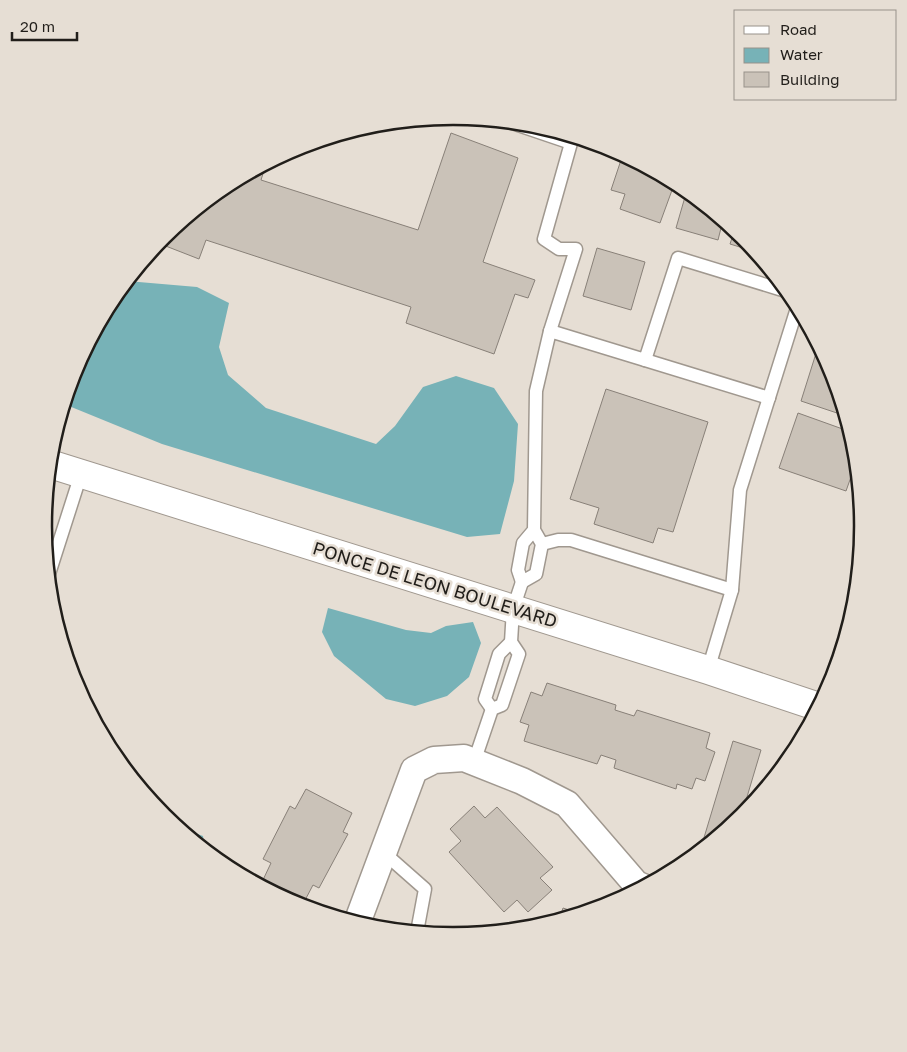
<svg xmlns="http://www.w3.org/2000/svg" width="907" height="1052" viewBox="0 0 907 1052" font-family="'Golos Text',sans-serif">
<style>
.water{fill:#77b2b7}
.building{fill:#cac2b8;stroke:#888078}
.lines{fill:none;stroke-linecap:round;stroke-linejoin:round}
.service-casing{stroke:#a0988f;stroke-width:15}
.minor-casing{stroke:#a0988f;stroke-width:29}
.tertiary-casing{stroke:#a0988f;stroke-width:30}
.service{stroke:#fff;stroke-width:12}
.minor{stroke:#fff;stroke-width:26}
.tertiary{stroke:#fff;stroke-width:28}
.labels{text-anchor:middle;stroke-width:5;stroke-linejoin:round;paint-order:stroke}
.street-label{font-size:18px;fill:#211e1a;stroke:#e6ded4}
.rim{fill:none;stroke:#211e1a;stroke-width:2.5}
</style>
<rect width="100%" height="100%" fill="#e6ded4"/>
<!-- water -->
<g class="water">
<polygon points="127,281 197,287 229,303 219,347 228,375 266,408 376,444 395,426 423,387 456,376 494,388 518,424 514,481 500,534 467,537 162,444 64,404 75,369 113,298"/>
<polygon points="328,608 406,630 431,633 446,626 473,622 481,643 469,677 447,696 415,706 386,699 334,656 322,632"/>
<polygon points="178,827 203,836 205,850"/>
</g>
<!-- building -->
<g class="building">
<polygon points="451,133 518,158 483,262 535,280 528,298 515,294 494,354 406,323 411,307 206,240 199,259 158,243 164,236 226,185 266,164 261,180 418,230"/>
<polygon points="623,154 675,182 660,223 620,209 625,194 611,190"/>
<polygon points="687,190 723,220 718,240 676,228"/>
<polygon points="735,229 743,236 756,252 730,244"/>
<polygon points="597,248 645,262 631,310 583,296"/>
<polygon points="818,347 821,348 832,369 846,416 801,401"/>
<polygon points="606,389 708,422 673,532 658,528 653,543 594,524 599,508 570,499"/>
<polygon points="798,413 851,432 855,446 857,460 846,491 779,468"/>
<polygon points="547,683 616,705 615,710 634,716 637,710 710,733 706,748 715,752 705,781 696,778 692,789 677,784 676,789 614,768 616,760 601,755 597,764 524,741 529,725 520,722 531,692 542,696"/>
<polygon points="733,741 761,750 741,817 700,851"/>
<polygon points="306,789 352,813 343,832 348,834 319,888 313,885 303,904 310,909 296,904 253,881 255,878 262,882 271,863 263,859 290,806 295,809"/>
<polygon points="474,806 485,818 497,807 553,867 540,878 552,890 528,912 517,900 504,912 449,852 461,841 450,829"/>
<polygon points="563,908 581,914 559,920"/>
</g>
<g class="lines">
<defs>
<g id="service">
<polyline points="506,121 571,143 544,239 559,249 576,249 550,331"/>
<polyline points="645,360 769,398"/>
<polyline points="534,530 523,543 518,570 522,582 536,574 542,544 534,530 536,391 550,331 645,360 678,258 789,292"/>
<polyline points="542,544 558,540 571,540 732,590"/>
<polyline points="49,574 81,474"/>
<polyline points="708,670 732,590 740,490 798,305"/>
<polyline points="492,709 485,699 499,654 511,642"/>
<polyline points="474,762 492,709 502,705 519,654 511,642 513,609 522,582"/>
<polyline points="383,852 425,889 417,932"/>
</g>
<polyline id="minor" points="357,923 414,770 434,760 464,758 522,781 567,804 636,884 643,887"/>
<polyline id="tertiary" points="50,464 708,670 819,707"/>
</defs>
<!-- service casing -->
<use href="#service" class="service-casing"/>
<!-- minor casing -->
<use href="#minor" class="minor-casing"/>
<!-- tertiary casing -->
<use href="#tertiary" class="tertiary-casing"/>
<!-- service -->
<use href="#service" class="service"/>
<!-- minor -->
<use href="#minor" class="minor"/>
<!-- tertiary -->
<use href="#tertiary" class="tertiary"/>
</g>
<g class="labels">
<!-- street labels -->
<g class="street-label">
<text transform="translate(435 585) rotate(17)" y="6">PONCE DE LEON BOULEVARD</text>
</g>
</g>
<!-- crop -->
<path d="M0 0H907V1052H0ZM52 526a401 401 0 1 1 802 0a401 401 0 1 1-802 0Z" fill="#e6ded4" fill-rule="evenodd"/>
<path class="rim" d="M52 526a401 401 0 1 1 802 0a401 401 0 1 1-802 0Z"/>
<!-- legend -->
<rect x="734" y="10" width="162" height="90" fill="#e6ded4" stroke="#97918a"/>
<rect x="744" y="26" width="25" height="8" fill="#ffffff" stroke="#97918a"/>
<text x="780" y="35" font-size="15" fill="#211e1a">Road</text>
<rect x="744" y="48" width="25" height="15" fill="#77b2b7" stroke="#97918a"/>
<text x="780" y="60" font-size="15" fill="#211e1a">Water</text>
<rect x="744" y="72" width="25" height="15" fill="#cac2b8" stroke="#97918a"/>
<text x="780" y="85" font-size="15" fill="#211e1a">Building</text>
<!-- scale -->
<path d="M12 32v8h65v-8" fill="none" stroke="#211e1a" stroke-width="2.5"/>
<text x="20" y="32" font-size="15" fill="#211e1a" stroke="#e6ded4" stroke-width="4" paint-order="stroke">20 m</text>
</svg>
